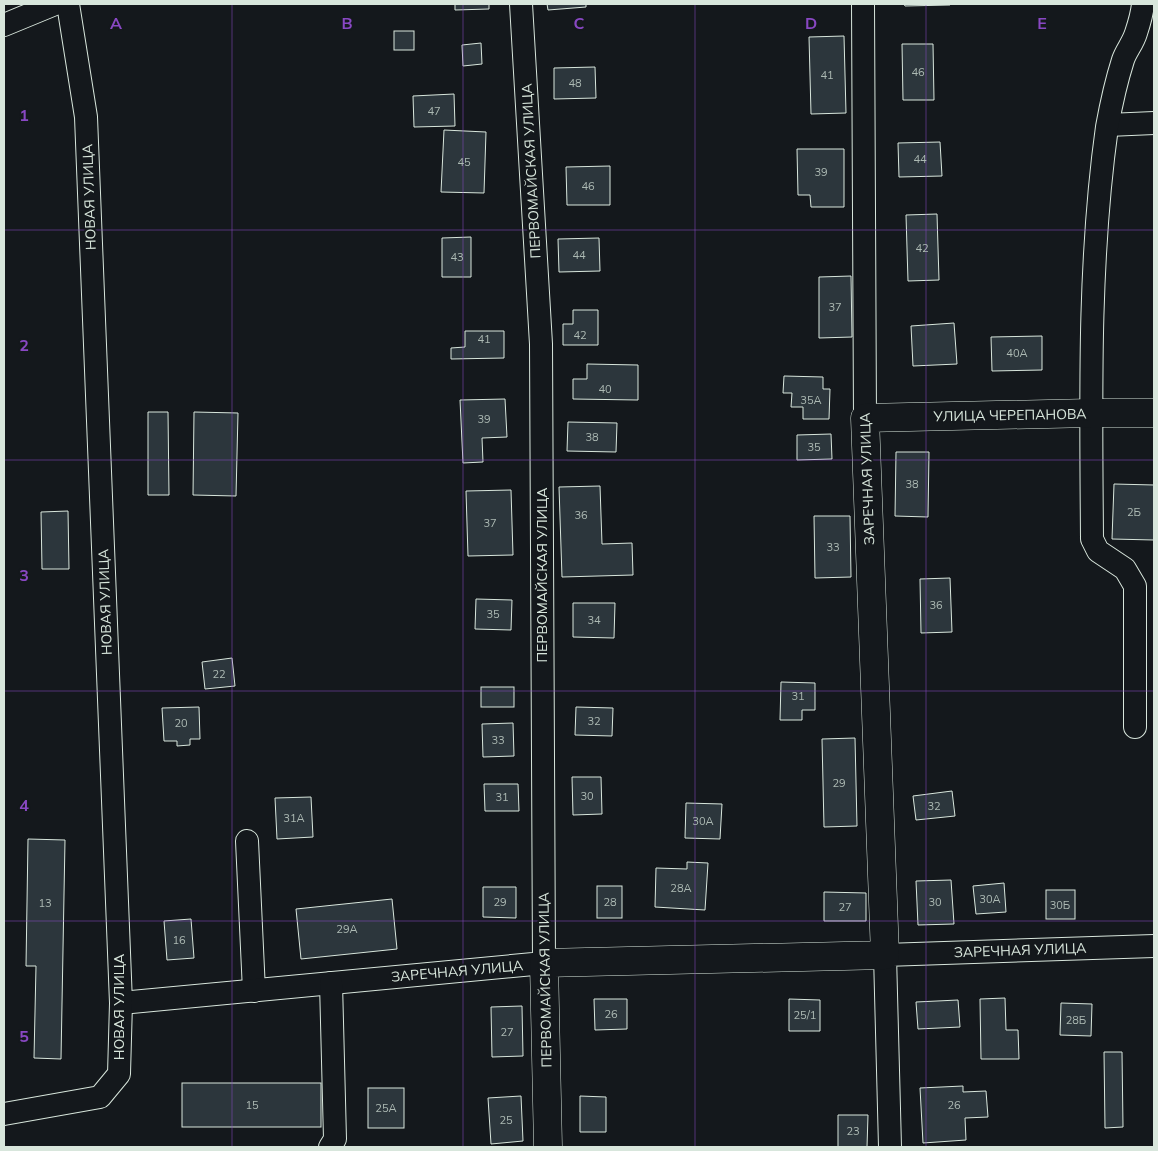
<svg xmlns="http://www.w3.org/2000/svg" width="1158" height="1151" viewBox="0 0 1158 1151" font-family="Mulish,sans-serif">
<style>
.building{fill:#2c363c;stroke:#d8e6dc}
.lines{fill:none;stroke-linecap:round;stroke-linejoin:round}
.minor-casing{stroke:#d8e6dc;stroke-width:24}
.major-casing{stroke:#d8e6dc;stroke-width:29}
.minor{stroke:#14181c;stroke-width:22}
.major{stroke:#14181c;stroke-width:28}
.grid{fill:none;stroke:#8948c3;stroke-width:1;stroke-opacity:0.55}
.labels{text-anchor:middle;stroke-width:4;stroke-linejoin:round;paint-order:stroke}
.number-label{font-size:11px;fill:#adbab4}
.street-label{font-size:14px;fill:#d8e6dc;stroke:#14181c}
.grid-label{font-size:16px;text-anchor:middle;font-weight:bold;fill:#8948c3;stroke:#14181c;stroke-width:4;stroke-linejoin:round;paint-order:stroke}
</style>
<rect width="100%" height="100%" fill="#14181c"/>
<!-- building -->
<g class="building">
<polygon points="455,4 489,4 489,9 455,10"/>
<polygon points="547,4 586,4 586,7 548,10"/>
<polygon points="904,4 950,4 950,5 905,6"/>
<rect x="394" y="31" width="20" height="19"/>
<polygon points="844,36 846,113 811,114 809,37"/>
<polygon points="481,43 482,64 463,66 462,45"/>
<polygon points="902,44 933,44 934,100 903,100"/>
<polygon points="595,67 596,98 554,99 554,68"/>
<polygon points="454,94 455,126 414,127 413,96"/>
<polygon points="444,130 486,132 484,193 441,192"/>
<polygon points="940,142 942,176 899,177 898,143"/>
<polygon points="797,149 844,149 844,207 811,207 810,195 798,195"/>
<polygon points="610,166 610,205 567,205 566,167"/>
<polygon points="937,214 939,280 908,281 906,215"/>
<polygon points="471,237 471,277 442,277 442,238"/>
<polygon points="599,238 600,271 559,272 558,239"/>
<polygon points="851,276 852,337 819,338 819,277"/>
<polygon points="573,310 598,310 598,345 563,345 563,324 573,324"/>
<polygon points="954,323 957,364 913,366 911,326"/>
<polygon points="465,331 504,331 504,358 451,359 451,348 465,347"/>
<polygon points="1042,336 1042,370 992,371 991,337"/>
<polygon points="587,364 638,365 638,400 573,399 573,379 587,379"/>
<polygon points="784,376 823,377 823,389 830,389 829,419 803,419 803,407 791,407 792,393 783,393"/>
<polygon points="505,399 507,437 482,438 483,462 463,463 460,400"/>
<polygon points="148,412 168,412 169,495 148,495"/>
<polygon points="194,412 238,413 236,496 193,495"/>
<polygon points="568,422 617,423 616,452 567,451"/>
<polygon points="831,434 832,459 797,460 797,435"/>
<polygon points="896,452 929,452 928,517 895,516"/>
<polygon points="1114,484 1154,485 1154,540 1112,539"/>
<polygon points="600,486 602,544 632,543 633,575 562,577 559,487"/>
<polygon points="511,490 513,555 468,556 466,491"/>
<polygon points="68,511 69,569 42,569 41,512"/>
<polygon points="814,516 850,516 851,577 815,578"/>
<polygon points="950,578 952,632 921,633 920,579"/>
<polygon points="476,599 512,600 511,630 475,629"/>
<polygon points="573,603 615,603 614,638 573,637"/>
<polygon points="232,658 235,686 205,689 202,662"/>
<polygon points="781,682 815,683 815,710 802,710 802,720 780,720"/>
<rect x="481" y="687" width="33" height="20"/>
<polygon points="199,707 200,739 190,739 190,745 177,746 177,741 164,741 162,708"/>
<polygon points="576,707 613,708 612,736 575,735"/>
<polygon points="513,723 514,756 483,757 482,724"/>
<polygon points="855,738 857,826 824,827 822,739"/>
<polygon points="572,777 601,777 602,814 573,815"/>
<polygon points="484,784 518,784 519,811 485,811"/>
<polygon points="952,791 955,816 916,820 913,796"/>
<polygon points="311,797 313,837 277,839 275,798"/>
<polygon points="686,803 722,804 720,839 685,838"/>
<polygon points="28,839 65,840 61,1059 34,1058 36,966 26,966"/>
<polygon points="687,862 708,863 705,910 655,907 656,868 687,869"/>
<polygon points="951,880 954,924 918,925 916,881"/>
<polygon points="1004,883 1006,912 976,914 973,886"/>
<rect x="597" y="886" width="25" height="32"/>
<polygon points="483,887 516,887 516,918 483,917"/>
<rect x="1046" y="890" width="29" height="29"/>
<polygon points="824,892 866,893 866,921 824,921"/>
<polygon points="392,899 397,949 301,959 296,909"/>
<polygon points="191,919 194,958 167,960 164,921"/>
<polygon points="1005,998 1006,1030 1018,1030 1019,1059 981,1059 980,999"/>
<polygon points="594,999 627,999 627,1029 595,1030"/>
<polygon points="789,999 820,1000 820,1031 789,1031"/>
<polygon points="958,1000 960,1027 918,1029 916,1002"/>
<polygon points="1061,1003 1092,1004 1091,1036 1060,1035"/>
<polygon points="522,1006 523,1056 492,1057 491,1007"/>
<polygon points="1104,1052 1122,1052 1123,1127 1105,1128"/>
<rect x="182" y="1083" width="139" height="44"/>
<polygon points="963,1086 963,1092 986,1091 988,1117 965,1118 966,1140 923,1143 920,1088"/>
<rect x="368" y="1088" width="36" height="40"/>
<polygon points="521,1096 523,1141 491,1144 488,1098"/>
<polygon points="580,1096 606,1097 606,1132 580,1132"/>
<polygon points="838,1115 868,1115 867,1147 838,1147"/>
</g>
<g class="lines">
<defs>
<g id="minor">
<polyline points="863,4 865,418"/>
<polyline points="4,25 55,4"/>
<polyline points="1108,125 1154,123"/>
<path d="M1135 727V586L1125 569 1098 551 1092 539C1091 401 1088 263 1107 127 1111 105 1116 82 1123 60 1126 51 1133 43 1136 33 1139 24 1142 14 1143 4"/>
<polyline points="247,841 254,991"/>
<polyline points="121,1003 544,963 541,344 521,4"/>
<polyline points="4,1114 100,1097 119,1074 121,1003 86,117 68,4"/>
<polyline points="330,1147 335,1139 331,983"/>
<polyline points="890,1147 885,955 1154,946"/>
</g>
<polyline id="major" points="548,1147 544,963 885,955 865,418 1091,413 1154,413"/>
</defs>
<!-- minor casing -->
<use href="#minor" class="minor-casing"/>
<!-- major casing -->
<use href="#major" class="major-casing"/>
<!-- minor -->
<use href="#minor" class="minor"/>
<!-- major -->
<use href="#major" class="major"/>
</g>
<!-- grid -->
<path class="grid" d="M232 4V1147M463 4V1147M695 4V1147M926 4V1147M4 230H1154M4 460H1154M4 691H1154M4 921H1154"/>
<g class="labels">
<!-- number labels -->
<g class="number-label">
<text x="918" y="76">46</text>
<text x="827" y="79">41</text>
<text x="575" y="87">48</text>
<text x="434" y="115">47</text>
<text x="920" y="163">44</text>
<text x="464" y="166">45</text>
<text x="821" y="176">39</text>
<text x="588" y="190">46</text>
<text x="922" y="252">42</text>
<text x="579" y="259">44</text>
<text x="457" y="261">43</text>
<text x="835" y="311">37</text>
<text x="580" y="339">42</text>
<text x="484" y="343">41</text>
<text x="1017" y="357">40А</text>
<text x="605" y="393">40</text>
<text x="811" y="404">35А</text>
<text x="484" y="423">39</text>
<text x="592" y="441">38</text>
<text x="814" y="451">35</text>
<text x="912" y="488">38</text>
<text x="1134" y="516">2Б</text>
<text x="581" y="519">36</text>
<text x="490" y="527">37</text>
<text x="833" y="551">33</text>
<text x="936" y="609">36</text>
<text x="493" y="618">35</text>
<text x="594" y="624">34</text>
<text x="219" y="678">22</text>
<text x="798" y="700">31</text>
<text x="594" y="725">32</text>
<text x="181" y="727">20</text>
<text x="498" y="744">33</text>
<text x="839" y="787">29</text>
<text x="587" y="800">30</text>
<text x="502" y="801">31</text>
<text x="934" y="810">32</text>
<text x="294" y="822">31А</text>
<text x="703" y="825">30А</text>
<text x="681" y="892">28А</text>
<text x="990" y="903">30А</text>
<text x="500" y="906">29</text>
<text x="610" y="906">28</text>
<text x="935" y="906">30</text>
<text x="45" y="907">13</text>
<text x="1060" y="909">30Б</text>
<text x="845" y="911">27</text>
<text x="347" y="933">29А</text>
<text x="179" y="944">16</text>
<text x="611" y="1018">26</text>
<text x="805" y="1019">25/1</text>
<text x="1076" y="1024">28Б</text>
<text x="507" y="1036">27</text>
<text x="252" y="1109">15</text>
<text x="954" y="1109">26</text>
<text x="386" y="1112">25А</text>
<text x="506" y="1124">25</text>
<text x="853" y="1135">23</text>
</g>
<!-- street labels -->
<g class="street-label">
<text transform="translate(531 171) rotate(-93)" y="5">ПЕРВОМАЙСКАЯ УЛИЦА</text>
<text transform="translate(89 197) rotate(-92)" y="5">НОВАЯ УЛИЦА</text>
<text transform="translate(1010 415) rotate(-1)" y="5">УЛИЦА ЧЕРЕПАНОВА</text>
<text transform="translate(867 479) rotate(-92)" y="5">ЗАРЕЧНАЯ УЛИЦА</text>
<text transform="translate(542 575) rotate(-90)" y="5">ПЕРВОМАЙСКАЯ УЛИЦА</text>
<text transform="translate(105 602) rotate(-92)" y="5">НОВАЯ УЛИЦА</text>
<text transform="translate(1020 950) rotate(-2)" y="5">ЗАРЕЧНАЯ УЛИЦА</text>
<text transform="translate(457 971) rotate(-5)" y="5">ЗАРЕЧНАЯ УЛИЦА</text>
<text transform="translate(545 980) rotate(-91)" y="5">ПЕРВОМАЙСКАЯ УЛИЦА</text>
<text transform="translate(119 1007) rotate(-90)" y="5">НОВАЯ УЛИЦА</text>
</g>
</g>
<g class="grid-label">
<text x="116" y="29">A</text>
<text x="347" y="29">B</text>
<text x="579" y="29">C</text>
<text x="811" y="29">D</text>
<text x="1042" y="29">E</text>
<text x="24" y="121">1</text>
<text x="24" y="351">2</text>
<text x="24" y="581">3</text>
<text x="24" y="811">4</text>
<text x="24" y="1042">5</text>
</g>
<!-- border -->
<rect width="1158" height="1151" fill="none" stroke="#d8e6dc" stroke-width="10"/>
</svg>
